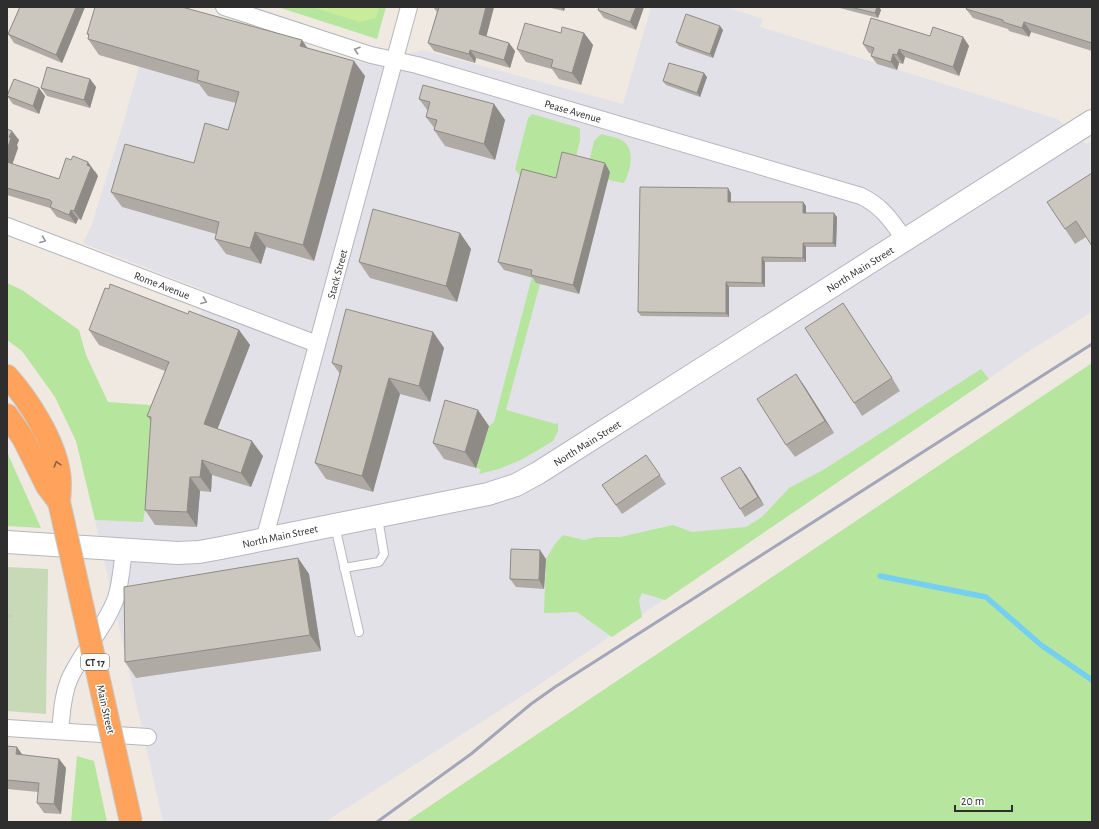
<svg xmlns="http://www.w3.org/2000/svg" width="1099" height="829" viewBox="0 0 1099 829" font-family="'Alegreya Sans',sans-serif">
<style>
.industrial{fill:#e3e1e8}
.green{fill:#b6e59e}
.cemetery{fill:#c8d9b8}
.pitch{fill:#c9ec9a}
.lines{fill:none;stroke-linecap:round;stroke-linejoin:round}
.stream{stroke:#75cff0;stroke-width:5.5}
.lane-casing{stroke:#b4b7c1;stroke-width:10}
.street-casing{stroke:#b4b7c1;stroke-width:18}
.secondary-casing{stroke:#b4b7c1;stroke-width:24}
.highway-casing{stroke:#c9c9c9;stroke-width:24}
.path{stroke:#c9c9c9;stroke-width:2.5;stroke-dasharray:3 2;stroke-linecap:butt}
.lane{stroke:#fff;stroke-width:8}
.street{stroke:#fff;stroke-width:16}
.secondary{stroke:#fff;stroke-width:22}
.highway{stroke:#ffa35c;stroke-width:22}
.rail{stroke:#a3a6b8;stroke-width:3}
.highway-bridge-casing{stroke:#c9c9c9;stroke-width:24;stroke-linecap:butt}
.highway-bridge{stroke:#ffa35c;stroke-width:22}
.wall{fill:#afaba4}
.shaded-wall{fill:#8e8b86}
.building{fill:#cbc7bf;stroke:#8e8b86}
.oneway{stroke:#969696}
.oneway2{stroke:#8c6343}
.labels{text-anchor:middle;stroke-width:3;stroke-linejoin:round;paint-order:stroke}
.shield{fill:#fff;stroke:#6d6d6d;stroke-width:1}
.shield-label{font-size:10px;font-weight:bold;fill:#2e2e2e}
.street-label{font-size:11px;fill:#2e2e2e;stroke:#fff}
</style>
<rect width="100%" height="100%" fill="#efe9e1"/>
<!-- industrial -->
<polygon class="industrial" points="156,7 172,7 367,64 423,50 623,104 651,7 726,7 763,19 760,27 1057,119 1087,144 1092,141 1092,312 1023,355 530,691 325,822 163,822 95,520 143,521 147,498 196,323 209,292 83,243 92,224 123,124"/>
<!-- green -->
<g class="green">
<polygon points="278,7 386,7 377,39"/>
<polygon points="532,114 580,128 580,140 575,162 537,283 540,284 506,410 556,424 558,423 558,431 553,441 521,460 499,469 479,474 481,469 476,468 489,426 494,422 556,185 520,176 515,169 528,118"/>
<path d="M601 134C607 136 618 137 623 141 636 150 630 172 624 183L608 180 610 171 588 166 594 141Z"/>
<polygon points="7,283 22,290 79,330 86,355 108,402 164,406 143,522 95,520 76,441 55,397 22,351 7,340"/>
<polygon points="1092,363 1092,822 406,822"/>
<polygon points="981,369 989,379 665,600 642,593 639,600 642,617 612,637 577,612 544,613 546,559 555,544 563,535 584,540 596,537 620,537 673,525 692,532 746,527 762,517 789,488 823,470"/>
<polygon points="7,452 41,528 7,526"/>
<polygon points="77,756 94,761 107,822 71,822"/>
</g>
<!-- cemetery -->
<polygon class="cemetery" points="7,567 48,569 46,714 7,711"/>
<!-- pitch -->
<polygon class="pitch" points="311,7 379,7 376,18 360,22"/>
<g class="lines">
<!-- stream -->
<polyline class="stream" points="880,576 986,597 1041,645 1092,680"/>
<defs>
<g id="lane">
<polyline points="335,526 359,632"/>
<polyline points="344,568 379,562 384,554 378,518"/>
</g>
<g id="street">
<path d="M224 7 371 55 417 65 861 196C883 207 891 220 905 240"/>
<polyline points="7,226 317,344"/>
<polyline points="264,540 409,7"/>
<polyline points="7,728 148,737"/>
<path d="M60 731C62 714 62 697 69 680 82 651 105 628 116 598 121 582 122 565 124 549"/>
</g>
<polyline id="secondary" points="7,542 178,553 199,552 221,548 488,494 516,485 538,473 1092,121"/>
<g id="highway">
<path d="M7 376C28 399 54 440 59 472 61 482 60 492 59 502"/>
<polyline points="7,415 23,438 47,486 59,502"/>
</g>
</defs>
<!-- lane casing -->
<use href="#lane" class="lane-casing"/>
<!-- street casing -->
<use href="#street" class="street-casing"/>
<!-- secondary casing -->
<use href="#secondary" class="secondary-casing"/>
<!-- highway casing -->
<use href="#highway" class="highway-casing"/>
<!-- path -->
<polyline class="path" points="7,616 13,616"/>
<!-- lane -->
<use href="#lane" class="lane"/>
<!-- street -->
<use href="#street" class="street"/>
<!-- secondary -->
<use href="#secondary" class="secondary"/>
<!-- highway -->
<use href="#highway" class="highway"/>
<!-- rail -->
<polyline class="rail" points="377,822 471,754 531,704 555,687 1092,344"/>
<defs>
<polyline id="highway-bridge" points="59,502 131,822"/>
</defs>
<!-- highway-bridge casing -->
<use href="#highway-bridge" class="highway-bridge-casing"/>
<!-- highway-bridge -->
<use href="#highway-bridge" class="highway-bridge"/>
</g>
<!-- wall -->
<g class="wall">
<polygon points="18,7 85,7 62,63 14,43 8,34 19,8"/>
<polygon points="433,7 494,7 486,36 509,43 515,51 510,68 476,58 475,63 434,51 428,43 437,12"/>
<polygon points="547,7 565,7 564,11"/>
<polygon points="644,7 636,30 604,18 598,10"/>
<polygon points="836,7 879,7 881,10 878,18"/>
<polygon points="1092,7 1092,51 1031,32 1029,37 1009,31 1008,29 973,18 966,9"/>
<polygon points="720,26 723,30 713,58 679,46 676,42"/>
<polygon points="561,33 584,33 593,45 581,85 559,79 552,69 526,62 517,49"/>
<polygon points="87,34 307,48 365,76 314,261 266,247 261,264 226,254 215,239 216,234 122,207 111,192 194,163 228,130 236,103 208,96 199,84 99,55 88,39 89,36"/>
<polygon points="930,36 963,37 969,46 959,76 905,57 903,64 899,63 897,70 877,64 871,56 872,54 869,53 863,44"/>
<polygon points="707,77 700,97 666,85 663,81"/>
<polygon points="90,79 96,87 90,108 47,96 41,88"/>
<polygon points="7,96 45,96 39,114 13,104"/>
<polygon points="419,99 494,104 505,120 495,160 445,146 434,130 435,129 426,117 428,111"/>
<polygon points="7,129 19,140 17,145 18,148 12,164 59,179 95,171 98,176 81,220 78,219 76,224 57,217 50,208 7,195"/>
<polygon points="610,172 579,294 536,283 533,278 504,270 498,262 556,178"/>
<polygon points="1092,173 1086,237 1075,244 1065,229"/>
<polygon points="731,193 731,202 803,202 806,206 806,213 837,217 836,247 806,247 806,262 765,262 765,287 729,287 729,317 641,316 638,312"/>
<polygon points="460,233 471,249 457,302 370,278 359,262"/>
<polygon points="109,289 239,330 250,345 217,429 263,456 251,487 212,475 211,492 200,491 197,527 155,525 145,510 151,421 147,416 165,371 99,345 89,330"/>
<polygon points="843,303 900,391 862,416 854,403"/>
<polygon points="433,332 444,348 430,402 400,394 373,492 326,479 315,463 340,374 332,363"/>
<polygon points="796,374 805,387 834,433 795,457 786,445"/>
<polygon points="489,426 476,468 444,459 433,443"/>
<polygon points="646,455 666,484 622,514 602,485"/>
<polygon points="740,467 746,475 764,505 745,517 740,509"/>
<polygon points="298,558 309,574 321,651 136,678 125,662"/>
<polygon points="546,559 544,589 516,587 510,579"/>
<polygon points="7,746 22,755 59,759 66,768 61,814 44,813 37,803 38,792 7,789"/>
</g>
<!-- shaded-wall -->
<g class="shaded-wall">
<polygon points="76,7 85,7 62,63 56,55"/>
<polygon points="486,7 494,7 485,42 479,34"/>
<polygon points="561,7 565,7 564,11"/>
<polygon points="636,7 644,7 636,30 630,22"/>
<polygon points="877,7 879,7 881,10 878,18 875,13"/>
<polygon points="1024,22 1031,32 1029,37 1022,28"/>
<polygon points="720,26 723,30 713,58 710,54"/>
<polygon points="584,33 593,45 581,85 572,73"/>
<polygon points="963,37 969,46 959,76 953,67"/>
<polygon points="302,40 313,56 300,46"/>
<polygon points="509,43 515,51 510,68 504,60"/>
<polygon points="899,49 905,57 903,64 897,55"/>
<polygon points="470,50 476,58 475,63 469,54"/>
<polygon points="893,54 899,63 897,70 891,62"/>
<polygon points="354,61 365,76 314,261 303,245"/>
<polygon points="704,73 707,77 700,97 697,93"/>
<polygon points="90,79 96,87 90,108 84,100"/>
<polygon points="39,88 45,96 39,114 33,106"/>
<polygon points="494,104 505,120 495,160 484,144"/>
<polygon points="12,131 19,140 17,145 18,148 10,171 7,167 7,150 9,137"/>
<polygon points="88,162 98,176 81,220 74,211"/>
<polygon points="605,163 610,172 579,294 573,285"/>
<polygon points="728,188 731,193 731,206 728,202"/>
<polygon points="803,202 806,206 806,217 803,213"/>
<polygon points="71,210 78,219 76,224 69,215"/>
<polygon points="834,213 837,217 836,247 833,243"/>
<polygon points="255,232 266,247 261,264 250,248"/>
<polygon points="460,233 471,249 457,302 446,286"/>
<polygon points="803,243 806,247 806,262 803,258"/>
<polygon points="762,257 765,262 765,287 762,283"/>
<polygon points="726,282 729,287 729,317 726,313"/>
<polygon points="843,303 851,316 900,391 892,378"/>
<polygon points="239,330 250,345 214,438 204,424"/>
<polygon points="433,332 444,348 430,402 419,386"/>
<polygon points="796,374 805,387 834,433 825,421"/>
<polygon points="389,378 400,394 373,492 362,476"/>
<polygon points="478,410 489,426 476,468 465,452"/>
<polygon points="252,441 263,456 251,487 241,473"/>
<polygon points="202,460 212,475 211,492 200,477"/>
<polygon points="740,467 746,475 764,505 758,497"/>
<polygon points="190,477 200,491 197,527 187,512"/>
<polygon points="540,550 546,559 544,589 539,580"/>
<polygon points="298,558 309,574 321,651 310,635"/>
<polygon points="17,747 24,757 16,754"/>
<polygon points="59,759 66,768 61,814 54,804"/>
</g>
<!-- building -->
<g class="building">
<polygon points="20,7 76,7 56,55 8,34"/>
<polygon points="95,7 182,7 302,40 300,46 354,61 303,245 255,232 250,248 215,239 219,222 111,192 125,144 194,163 205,123 228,130 239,92 197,80 199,71 88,39 89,34 87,34"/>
<polygon points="439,7 486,7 479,34 509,43 504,60 470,50 469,54 428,43"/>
<polygon points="599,7 636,7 630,22 598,10"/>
<polygon points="850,7 877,7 875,13"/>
<polygon points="967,7 1092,7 1092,43 1024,22 1022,28 1003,22 1003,20 966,9"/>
<polygon points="686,14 720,26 710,54 676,42"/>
<polygon points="871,18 930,36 933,27 963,37 953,67 899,49 897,55 893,54 891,62 871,56 874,48 863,44"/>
<polygon points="525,23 561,33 562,27 584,33 572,73 551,67 553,60 517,49"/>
<polygon points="669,63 704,73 697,93 663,81"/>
<polygon points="47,67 90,79 84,100 41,88"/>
<polygon points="14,79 39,88 33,106 7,96"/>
<polygon points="423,85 494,104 484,144 434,130 437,120 426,117 430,102 419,99"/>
<polygon points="7,129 12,131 9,137 11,138 7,150"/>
<polygon points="562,152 605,163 573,285 531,275 532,270 498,262 522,169 556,178"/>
<polygon points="73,156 88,162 87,165 91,167 74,211 71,210 69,215 50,207 52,202 50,200 7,188 7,162 59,179 66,158 71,160"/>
<polygon points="1092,173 1092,246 1076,221 1065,229 1047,202"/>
<polygon points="640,187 728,188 728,202 803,202 803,213 834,213 833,243 803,243 803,258 762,257 762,283 726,282 726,313 638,312"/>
<polygon points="373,209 460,233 446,286 359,262"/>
<polygon points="110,284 188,314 189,311 239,330 204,424 252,441 241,473 202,460 200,477 190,477 187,512 145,510 151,417 147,416 169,362 89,330 105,288 109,289"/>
<polygon points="843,303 892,378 854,403 805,328"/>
<polygon points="346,309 433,332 419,386 389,378 362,476 315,463 342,366 332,363"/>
<polygon points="796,374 825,421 786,445 757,399"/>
<polygon points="445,400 478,410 465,452 433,443"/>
<polygon points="646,455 660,475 616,505 602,485"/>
<polygon points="740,467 758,497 740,509 721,478"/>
<polygon points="511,549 540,550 539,580 510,579"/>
<polygon points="298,558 310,635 125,662 124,587"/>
<polygon points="7,746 17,747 16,754 59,759 54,804 37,803 39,783 7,780"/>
</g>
<!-- one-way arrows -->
<defs><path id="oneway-chevron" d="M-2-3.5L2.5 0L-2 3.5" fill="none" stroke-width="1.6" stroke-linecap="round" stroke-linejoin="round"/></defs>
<g class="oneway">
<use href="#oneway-chevron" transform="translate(357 50) rotate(-162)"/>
<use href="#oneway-chevron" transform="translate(43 240) rotate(21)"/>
<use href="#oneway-chevron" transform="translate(204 301) rotate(21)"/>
</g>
<use class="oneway2" href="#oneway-chevron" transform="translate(57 464) rotate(-106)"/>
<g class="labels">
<!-- shield labels -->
<rect class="shield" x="81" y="654" width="28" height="16" rx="3"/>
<g class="shield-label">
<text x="95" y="666">CT 17</text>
</g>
<!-- street labels -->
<g class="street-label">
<text transform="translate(573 111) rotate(16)" y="4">Pease Avenue</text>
<text transform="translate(860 269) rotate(-32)" y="4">North Main Street</text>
<text transform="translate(337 274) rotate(-75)" y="4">Stack Street</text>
<text transform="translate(162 285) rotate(21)" y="4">Rome Avenue</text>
<text transform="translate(587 443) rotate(-32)" y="4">North Main Street</text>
<text transform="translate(280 536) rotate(-12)" y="4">North Main Street</text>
<text transform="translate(106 709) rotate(77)" y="4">Main Street</text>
</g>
</g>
<!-- border -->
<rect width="1099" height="829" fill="none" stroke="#2e2e2e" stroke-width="16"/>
<!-- scale -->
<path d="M955 805v6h57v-6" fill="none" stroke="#2e2e2e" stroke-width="2"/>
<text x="961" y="805" font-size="12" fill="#2e2e2e" stroke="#ffffff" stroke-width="3" paint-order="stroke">20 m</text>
</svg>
